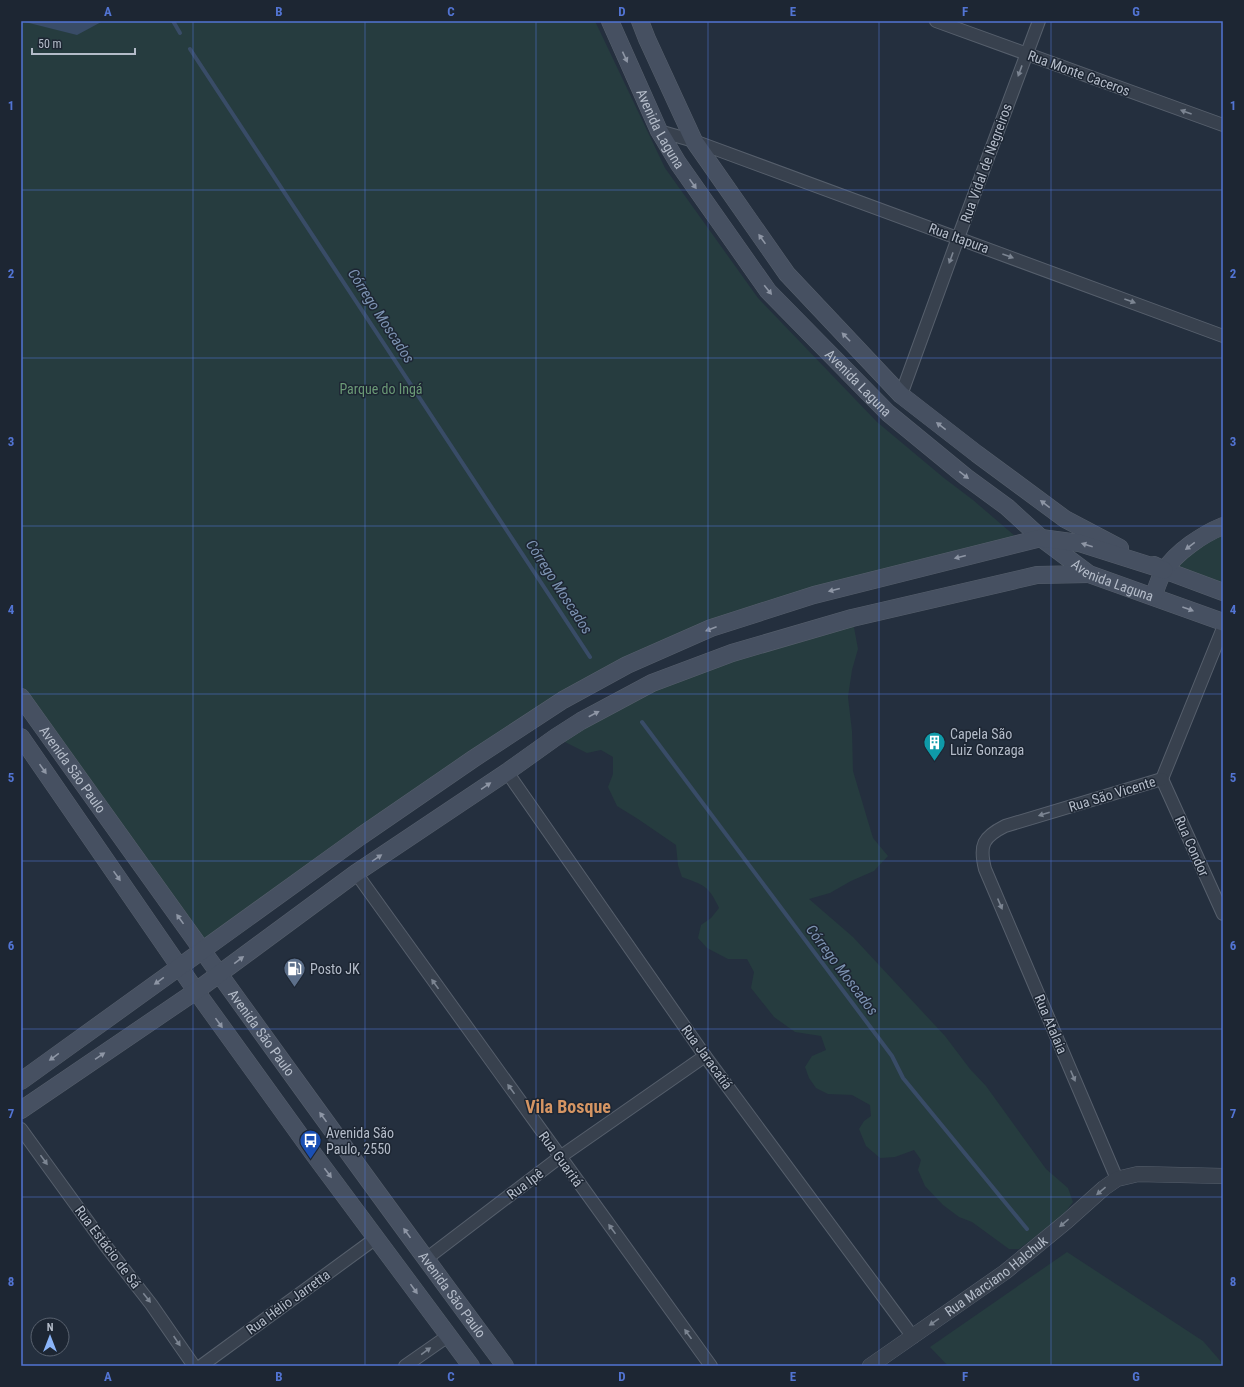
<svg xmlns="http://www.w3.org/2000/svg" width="1244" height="1387" viewBox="0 0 1244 1387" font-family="'Roboto Condensed',sans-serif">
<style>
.green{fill:#263c3f}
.water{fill:#394c67}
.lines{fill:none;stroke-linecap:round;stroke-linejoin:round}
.stream{stroke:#394c67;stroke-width:4}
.minor-casing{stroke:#565f6c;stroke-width:14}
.tertiary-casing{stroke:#565f6c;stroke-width:16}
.secondary-casing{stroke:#565f6c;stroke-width:18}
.minor{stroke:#38414e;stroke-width:12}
.tertiary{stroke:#38414e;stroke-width:15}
.secondary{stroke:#465061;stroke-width:17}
.oneway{fill:#8e96a5}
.oneway2{fill:#7c8592}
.grid{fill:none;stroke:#5274d3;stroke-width:1;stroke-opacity:0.55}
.labels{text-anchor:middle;stroke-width:3;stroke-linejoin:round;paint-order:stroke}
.street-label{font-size:14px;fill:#b4bcc9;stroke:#1d2633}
.park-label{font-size:14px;fill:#6b9a76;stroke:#1d2633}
.poi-label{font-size:14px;fill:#b4bcc9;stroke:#1d2633;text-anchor:start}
.water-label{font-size:15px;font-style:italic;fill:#7c92b1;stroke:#1d2633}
.district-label{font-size:18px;font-weight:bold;fill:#d59563;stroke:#1d2633}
.neatline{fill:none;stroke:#5274d3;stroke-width:1.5}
.grid-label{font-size:13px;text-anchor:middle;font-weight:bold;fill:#5274d3}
</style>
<rect width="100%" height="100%" fill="#242f3e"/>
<!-- green -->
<g class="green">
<polygon points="21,21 595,21 665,168 758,298 877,422 944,478 973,500 1015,536 627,663 203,945 21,689"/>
<polygon points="1223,526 1223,592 1164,570"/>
<path d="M853 622 858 649 852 670 848 697 852 731 853 771 873 838 888 856 874 871 851 881 830 893 809 899 853 937 945 1036 970 1069 986 1086 1046 1169 1068 1188 1073 1202 1063 1215 1019 1249H1009L972 1222 959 1217 943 1205 925 1186 918 1170 921 1160 914 1150 895 1157 880 1158 866 1146 859 1129 864 1121 871 1116 870 1105 852 1095 828 1094 816 1088 809 1078 805 1067 812 1056 826 1050 821 1036 795 1032 774 1017 751 988 754 972 747 959H728L707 948 698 938 701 925 711 918 719 908C709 886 704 885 682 877L678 865 676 845 638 819 617 806 608 787 613 774V757L601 750 587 753 557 738 654 685Z"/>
<polygon points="1067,1252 1203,1341 1223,1364 1223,1366 948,1366 930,1347"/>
</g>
<!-- water -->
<polygon class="water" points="21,21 103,21 77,35"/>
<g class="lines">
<!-- stream -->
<g class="stream">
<polyline points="173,21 180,33"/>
<polyline points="190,49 590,657"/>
<polyline points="642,722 892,1056 903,1078 1027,1229"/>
</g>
<defs>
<g id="minor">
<polyline points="936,21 1223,125"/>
<polyline points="659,131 694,141 1223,336"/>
<polyline points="901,395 958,238 1039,21"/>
<polyline points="507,772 705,1056 913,1337"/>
<polyline points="1162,779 1223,628"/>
<polyline points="1162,779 1223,914"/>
<polyline points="356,873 711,1366"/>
<polyline points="21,1129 105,1245 151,1304 194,1366"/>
<path d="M1117 1179 985 869C979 845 983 837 1005 826L1162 779"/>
<polyline points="426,1259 560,1157 705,1056"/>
<polyline points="201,1366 376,1238"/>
<polyline points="405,1366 448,1336"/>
</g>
<g id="tertiary">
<path id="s1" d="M870 1366 1005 1272 1067 1221 1104 1188 1117 1179 1138 1174 1223 1176"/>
</g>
<g id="secondary">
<path id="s2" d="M610 21 659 131 678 163 768 291 888 413 966 477 1007 507 1041 538 1089 574 1223 622"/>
<polyline points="640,21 647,39 694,141 787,274 901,395 977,454 1065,519 1120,548"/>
<polyline points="1154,565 1164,570 1223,592"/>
<path d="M1153 596C1157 588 1159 578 1164 571 1176 552 1203 534 1223 526"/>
<path id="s3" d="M21 697C181 921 341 1145 505 1366"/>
<polyline points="21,737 196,991 315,1156 471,1366"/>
<polyline points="21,1081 361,836 473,759 563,700 627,665 711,628 814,595 1041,538 1079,543 1164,570"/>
<polyline points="21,1110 196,991 356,873 507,772 556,737 581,721 652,683 732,653 852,618 1037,575 1089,574"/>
</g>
</defs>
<!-- minor casing -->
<use href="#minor" class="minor-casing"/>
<!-- tertiary casing -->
<use href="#tertiary" class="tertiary-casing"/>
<!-- secondary casing -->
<use href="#secondary" class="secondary-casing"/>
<!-- minor -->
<use href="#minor" class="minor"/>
<!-- tertiary -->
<use href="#tertiary" class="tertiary"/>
<!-- secondary -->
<use href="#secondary" class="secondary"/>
</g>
<!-- one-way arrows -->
<defs><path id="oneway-solid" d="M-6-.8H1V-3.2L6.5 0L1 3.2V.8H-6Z"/></defs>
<g class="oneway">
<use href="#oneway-solid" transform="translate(625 57) rotate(65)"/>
<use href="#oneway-solid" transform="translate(693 184) rotate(55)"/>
<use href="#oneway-solid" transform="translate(762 239) rotate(-125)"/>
<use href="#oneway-solid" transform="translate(768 290) rotate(51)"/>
<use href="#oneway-solid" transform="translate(846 337) rotate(-134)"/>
<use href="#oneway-solid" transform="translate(941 426) rotate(-142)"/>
<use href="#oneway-solid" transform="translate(964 475) rotate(38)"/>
<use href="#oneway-solid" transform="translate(1045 504) rotate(-143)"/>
<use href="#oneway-solid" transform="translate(1087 545) rotate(-162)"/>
<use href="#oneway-solid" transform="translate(1190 546) rotate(143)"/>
<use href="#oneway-solid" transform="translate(960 557) rotate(166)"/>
<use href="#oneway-solid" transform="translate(834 590) rotate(166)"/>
<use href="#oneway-solid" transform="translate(1188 609) rotate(20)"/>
<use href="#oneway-solid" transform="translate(711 629) rotate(159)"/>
<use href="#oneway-solid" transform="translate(594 714) rotate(-28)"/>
<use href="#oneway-solid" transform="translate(43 769) rotate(55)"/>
<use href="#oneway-solid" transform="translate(486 786) rotate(-34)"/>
<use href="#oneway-solid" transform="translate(377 858) rotate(-34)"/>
<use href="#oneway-solid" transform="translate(117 876) rotate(55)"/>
<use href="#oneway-solid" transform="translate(180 919) rotate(-126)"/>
<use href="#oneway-solid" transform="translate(239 960) rotate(-37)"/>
<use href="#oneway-solid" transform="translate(159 981) rotate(144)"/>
<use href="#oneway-solid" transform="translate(219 1023) rotate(54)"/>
<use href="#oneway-solid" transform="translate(100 1056) rotate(-34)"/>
<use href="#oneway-solid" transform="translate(54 1057) rotate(144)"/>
<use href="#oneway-solid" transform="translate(323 1117) rotate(-126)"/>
<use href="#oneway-solid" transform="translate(328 1173) rotate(53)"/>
<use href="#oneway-solid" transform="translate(407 1233) rotate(-126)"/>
<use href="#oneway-solid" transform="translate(414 1289) rotate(54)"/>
</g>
<g class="oneway2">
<use href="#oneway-solid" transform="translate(1020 71) rotate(110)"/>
<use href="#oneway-solid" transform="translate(1186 112) rotate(-160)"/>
<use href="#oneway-solid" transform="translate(1008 256) rotate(20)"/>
<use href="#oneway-solid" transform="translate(951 258) rotate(110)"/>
<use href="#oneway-solid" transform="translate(1130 301) rotate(20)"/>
<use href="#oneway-solid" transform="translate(1044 814) rotate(163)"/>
<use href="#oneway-solid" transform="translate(1000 904) rotate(67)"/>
<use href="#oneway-solid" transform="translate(435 984) rotate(-126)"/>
<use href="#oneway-solid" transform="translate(1073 1076) rotate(67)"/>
<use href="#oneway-solid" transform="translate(511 1089) rotate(-126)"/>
<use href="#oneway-solid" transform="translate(44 1160) rotate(54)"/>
<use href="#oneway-solid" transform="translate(1101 1191) rotate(140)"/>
<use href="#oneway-solid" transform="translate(1064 1223) rotate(140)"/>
<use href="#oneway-solid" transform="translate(612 1229) rotate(-126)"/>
<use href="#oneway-solid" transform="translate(147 1298) rotate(52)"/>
<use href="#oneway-solid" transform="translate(934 1322) rotate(145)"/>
<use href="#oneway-solid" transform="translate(688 1334) rotate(-126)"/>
<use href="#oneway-solid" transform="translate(177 1341) rotate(56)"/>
<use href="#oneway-solid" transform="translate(426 1351) rotate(-36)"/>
</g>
<!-- grid -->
<path class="grid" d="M193 21V1366M365 21V1366M536 21V1366M708 21V1366M879 21V1366M1051 21V1366M21 190H1223M21 358H1223M21 526H1223M21 694H1223M21 861H1223M21 1029H1223M21 1197H1223"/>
<!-- icons -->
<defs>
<symbol id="building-pin" viewBox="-11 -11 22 30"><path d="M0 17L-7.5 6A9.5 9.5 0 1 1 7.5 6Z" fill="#0f9aa8" stroke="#1d2633"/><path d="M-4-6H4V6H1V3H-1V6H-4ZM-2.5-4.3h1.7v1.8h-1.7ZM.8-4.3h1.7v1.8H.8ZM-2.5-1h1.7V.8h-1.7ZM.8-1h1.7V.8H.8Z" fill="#fff"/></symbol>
<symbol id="fuel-pin" viewBox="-11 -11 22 30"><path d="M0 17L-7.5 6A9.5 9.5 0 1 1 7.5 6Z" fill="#5c6f8a" stroke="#1d2633"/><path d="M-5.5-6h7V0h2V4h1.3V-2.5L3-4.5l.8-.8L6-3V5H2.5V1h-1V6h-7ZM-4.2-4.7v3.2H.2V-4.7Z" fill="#fff"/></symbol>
<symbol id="bus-pin" viewBox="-11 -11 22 30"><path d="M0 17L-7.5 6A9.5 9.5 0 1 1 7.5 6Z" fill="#1a4fb4" stroke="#1d2633"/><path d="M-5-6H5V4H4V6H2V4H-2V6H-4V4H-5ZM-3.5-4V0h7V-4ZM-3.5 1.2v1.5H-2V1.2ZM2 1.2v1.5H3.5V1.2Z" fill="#fff"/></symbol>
</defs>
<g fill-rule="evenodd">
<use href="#building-pin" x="922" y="730" width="25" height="34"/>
<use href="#fuel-pin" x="282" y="956" width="25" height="34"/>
<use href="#bus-pin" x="298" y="1128" width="25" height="34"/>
</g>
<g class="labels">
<!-- street labels -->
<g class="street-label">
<text transform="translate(1079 73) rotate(20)" y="5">Rua Monte Caceros</text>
<text dy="5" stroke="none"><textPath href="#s2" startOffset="119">Avenida Laguna</textPath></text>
<text transform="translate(986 163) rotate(-70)" y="5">Rua Vidal de Negreiros</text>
<text transform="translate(959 238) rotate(20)" y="5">Rua Itapura</text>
<text dy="5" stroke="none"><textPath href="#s2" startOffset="443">Avenida Laguna</textPath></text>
<text dy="5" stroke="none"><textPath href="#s2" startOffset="767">Avenida Laguna</textPath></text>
<text dy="5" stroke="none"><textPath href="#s3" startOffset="89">Avenida São Paulo</textPath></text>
<text transform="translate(1112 794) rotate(-17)" y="5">Rua São Vicente</text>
<text transform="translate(1192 846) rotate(66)" y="5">Rua Condor</text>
<text transform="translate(1051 1024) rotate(67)" y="5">Rua Atalaia</text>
<text dy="5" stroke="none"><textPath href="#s3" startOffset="413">Avenida São Paulo</textPath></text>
<text transform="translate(707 1057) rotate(54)" y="5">Rua Jaracatiá</text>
<text transform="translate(561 1159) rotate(54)" y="5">Rua Guaritá</text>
<text transform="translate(525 1184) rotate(-37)" y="5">Rua Ipê</text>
<text transform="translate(108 1247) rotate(53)" y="5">Rua Estácio de Sá</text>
<text dy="5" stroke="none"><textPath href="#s1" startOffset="155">Rua Marciano Halchuk</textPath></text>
<text dy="5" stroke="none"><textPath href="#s3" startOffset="737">Avenida São Paulo</textPath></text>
<text transform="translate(288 1302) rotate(-36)" y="5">Rua Hélio Jarretta</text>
</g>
<!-- park labels -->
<g class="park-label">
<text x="381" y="394">Parque do Ingá</text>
</g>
<!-- poi labels -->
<g class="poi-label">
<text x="950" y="739">Capela São<tspan x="950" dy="16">Luiz Gonzaga</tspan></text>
<text x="310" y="974">Posto JK</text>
<text x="326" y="1138">Avenida São<tspan x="326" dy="16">Paulo, 2550</tspan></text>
</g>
<!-- water labels -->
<g class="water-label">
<text transform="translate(381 316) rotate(57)" y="5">Córrego Moscados</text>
<text transform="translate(559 587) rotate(57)" y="5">Córrego Moscados</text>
<text transform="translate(842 970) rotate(53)" y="5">Córrego Moscados</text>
</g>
<!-- district labels -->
<g class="district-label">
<text x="568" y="1113">Vila Bosque</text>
</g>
</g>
<!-- border -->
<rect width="1244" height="1387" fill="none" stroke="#1d2633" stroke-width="44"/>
<!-- north arrow -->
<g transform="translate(50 1337)"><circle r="19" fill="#1d2633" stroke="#59626f"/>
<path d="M0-3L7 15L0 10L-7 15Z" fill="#8ab4f8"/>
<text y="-6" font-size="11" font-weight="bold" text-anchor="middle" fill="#b4bcc9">N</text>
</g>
<!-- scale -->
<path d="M32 48v6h103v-6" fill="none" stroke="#b4bcc9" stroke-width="2"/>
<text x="38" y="48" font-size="12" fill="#b4bcc9" stroke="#1d2633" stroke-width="3" paint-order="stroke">50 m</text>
<rect x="22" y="22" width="1200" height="1343" class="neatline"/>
<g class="grid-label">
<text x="108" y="16">A</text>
<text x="279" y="16">B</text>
<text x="451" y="16">C</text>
<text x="622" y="16">D</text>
<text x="793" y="16">E</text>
<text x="965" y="16">F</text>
<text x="1136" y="16">G</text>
<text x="11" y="110">1</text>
<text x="1233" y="110">1</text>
<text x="11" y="278">2</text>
<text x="1233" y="278">2</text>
<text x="11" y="446">3</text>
<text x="1233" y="446">3</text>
<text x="11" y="614">4</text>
<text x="1233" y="614">4</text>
<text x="11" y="782">5</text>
<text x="1233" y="782">5</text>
<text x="11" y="950">6</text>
<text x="1233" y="950">6</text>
<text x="11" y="1118">7</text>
<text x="1233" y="1118">7</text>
<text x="11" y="1286">8</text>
<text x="1233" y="1286">8</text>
<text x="108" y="1381">A</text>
<text x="279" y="1381">B</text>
<text x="451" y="1381">C</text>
<text x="622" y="1381">D</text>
<text x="793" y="1381">E</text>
<text x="965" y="1381">F</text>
<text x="1136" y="1381">G</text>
</g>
</svg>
